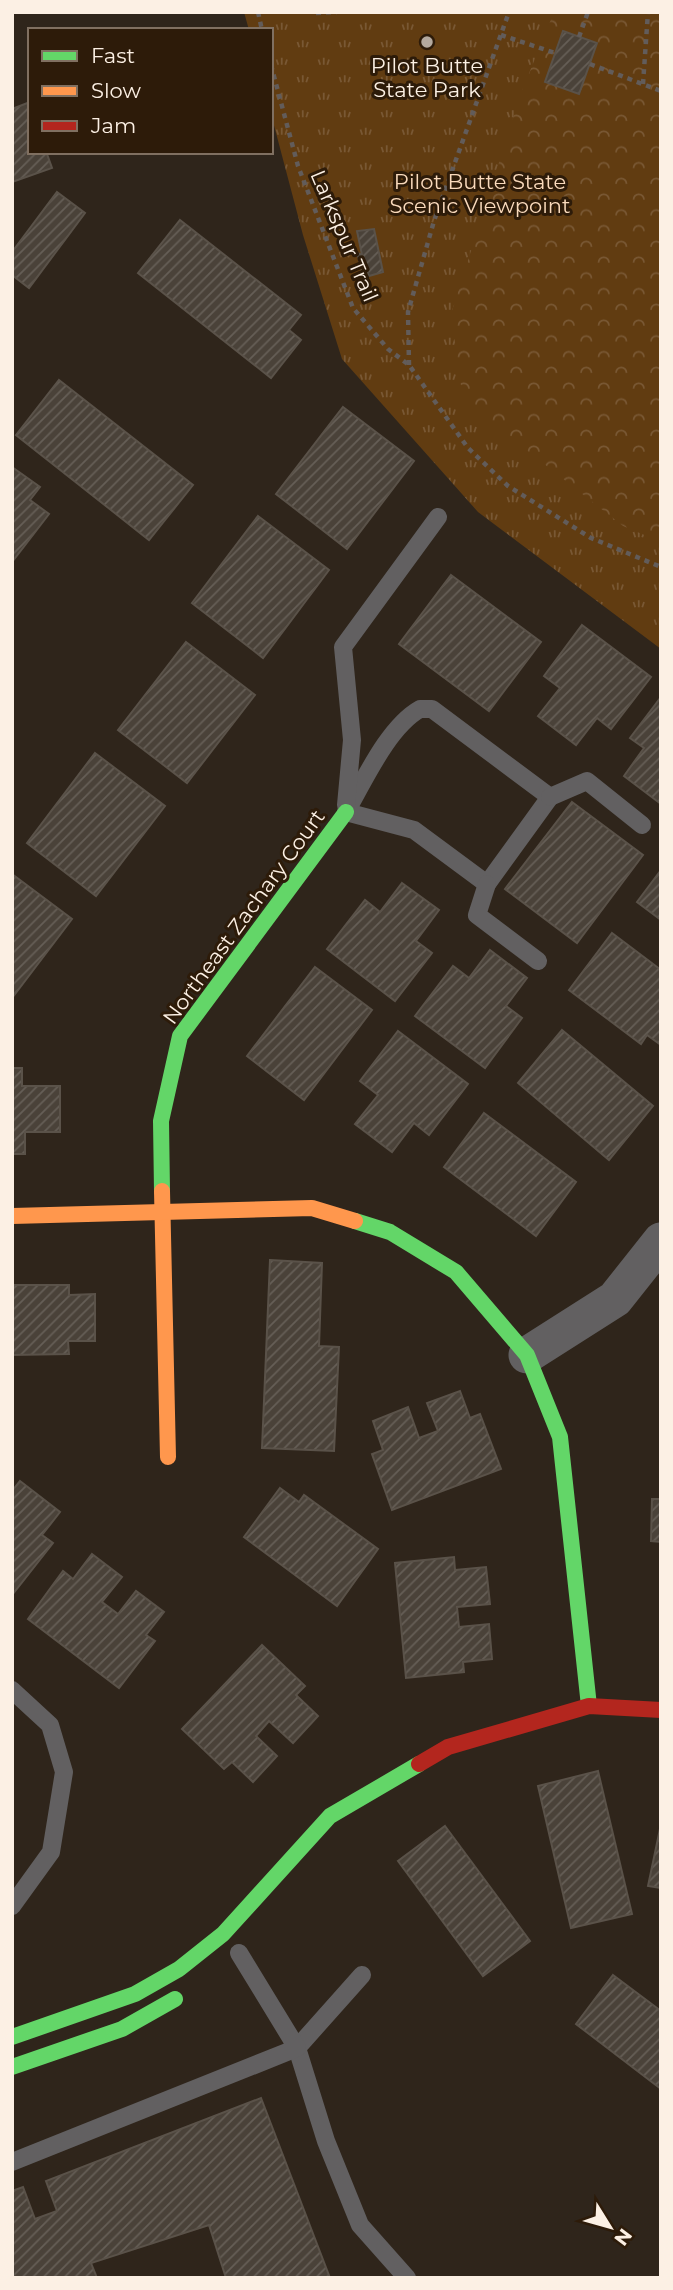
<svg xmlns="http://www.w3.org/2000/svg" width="673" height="2290" viewBox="0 0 673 2290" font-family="Montserrat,sans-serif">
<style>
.grass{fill:url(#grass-tufts)}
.park{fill:url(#park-crowns)}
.building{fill:url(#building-hatch);stroke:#5a5249;stroke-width:2}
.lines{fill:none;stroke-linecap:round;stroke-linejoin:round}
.path{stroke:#625c5a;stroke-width:4.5;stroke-dasharray:5 5;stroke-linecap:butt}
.lane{stroke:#626061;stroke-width:18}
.street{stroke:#626061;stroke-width:37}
.fast{stroke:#63d668;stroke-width:16}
.slow{stroke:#ff974d;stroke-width:16}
.jam{stroke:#b3261e;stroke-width:16}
.poi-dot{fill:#b4a99e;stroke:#2d1b09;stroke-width:2.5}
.labels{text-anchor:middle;stroke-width:6;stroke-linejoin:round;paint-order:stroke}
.poi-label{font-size:21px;fill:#fcf0e4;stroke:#2d1b09}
.park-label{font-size:21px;fill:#fadabc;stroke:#2d1b09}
.street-label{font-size:21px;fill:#fcf0e4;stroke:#2d1b09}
</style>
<defs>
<pattern id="grass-tufts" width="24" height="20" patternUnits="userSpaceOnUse" patternTransform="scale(1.75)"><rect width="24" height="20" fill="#613c11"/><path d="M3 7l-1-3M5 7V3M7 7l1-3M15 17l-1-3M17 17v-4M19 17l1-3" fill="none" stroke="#795834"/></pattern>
<pattern id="park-crowns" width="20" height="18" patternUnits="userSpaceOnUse" patternTransform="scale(1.75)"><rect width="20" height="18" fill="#613c11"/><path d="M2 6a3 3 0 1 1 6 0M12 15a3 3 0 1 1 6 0" fill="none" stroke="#795834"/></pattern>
<pattern id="building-hatch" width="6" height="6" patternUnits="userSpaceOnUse" patternTransform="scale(1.75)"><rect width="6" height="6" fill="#4a4239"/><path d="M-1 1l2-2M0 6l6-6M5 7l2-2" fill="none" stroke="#655e56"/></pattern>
</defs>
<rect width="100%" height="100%" fill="#2f251b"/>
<!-- grass -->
<polygon class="grass" points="244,12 661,12 661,649 478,512 342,359 303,235 271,114 271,30 249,30"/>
<!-- park -->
<polygon class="park" points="554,12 661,12 661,542 623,526 463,400 451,314 521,93"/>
<!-- building -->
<g class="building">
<polygon points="563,31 597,43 579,94 545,82"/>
<polygon points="30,102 30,152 52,152 47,154 52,168 12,182 12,109"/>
<polygon points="57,192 85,213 29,288 12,275 12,252"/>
<polygon points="180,220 301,315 289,330 301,340 271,378 138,273"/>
<polygon points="374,229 383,272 369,276 367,269 362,270 357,253 362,255 357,231"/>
<polygon points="59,380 193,485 149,540 16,435"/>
<polygon points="343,407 414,461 347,549 276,494"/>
<polygon points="12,467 40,487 30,500 49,514 12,562"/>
<polygon points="258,516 329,570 263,658 192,603"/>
<polygon points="451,575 541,642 489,711 399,644"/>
<polygon points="582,625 651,677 611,729 597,718 576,745 538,716 560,688 544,676"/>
<polygon points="186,642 255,695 187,783 118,730"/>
<polygon points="661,697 661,804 624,776 644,748 630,738"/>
<polygon points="95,753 165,806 96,896 27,843"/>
<polygon points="572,802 643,855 577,943 505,889"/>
<polygon points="661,870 661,920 637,902"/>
<polygon points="12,874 72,919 12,998"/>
<polygon points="402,883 439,910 416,941 432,953 395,1001 327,949 365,900 380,912"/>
<polygon points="612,933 661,970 661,1045 647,1035 641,1044 569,990"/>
<polygon points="490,950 527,978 506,1006 522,1018 485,1068 415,1016 453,966 469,978"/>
<polygon points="315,967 372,1010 304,1100 247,1056"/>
<polygon points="562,1030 653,1106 609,1160 518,1083"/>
<polygon points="398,1031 468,1084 429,1135 414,1123 392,1152 355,1124 378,1095 360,1081"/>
<polygon points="12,1068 22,1068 22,1086 60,1086 60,1132 25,1132 25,1154 12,1154"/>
<polygon points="484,1113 576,1182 536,1236 444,1167"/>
<polygon points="270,1260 322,1263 319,1346 339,1347 334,1451 262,1448"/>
<polygon points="12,1285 69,1285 69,1295 95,1294 95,1341 68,1341 69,1354 12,1355"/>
<polygon points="460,1391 470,1418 480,1414 501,1469 392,1510 372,1454 383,1450 373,1421 408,1407 419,1438 438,1431 427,1403"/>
<polygon points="20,1481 60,1512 42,1535 53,1543 12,1595 12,1491"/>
<polygon points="280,1488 299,1502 304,1495 378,1549 337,1606 244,1537"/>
<polygon points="652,1499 661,1499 661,1542 651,1541"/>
<polygon points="92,1554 122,1577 102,1602 118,1614 136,1591 164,1612 146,1635 155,1641 119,1688 28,1619 63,1571 73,1579"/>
<polygon points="454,1557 455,1570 486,1567 490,1604 457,1607 459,1627 489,1624 492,1659 463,1662 464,1672 406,1678 395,1563"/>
<polygon points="262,1645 305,1686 296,1695 318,1716 293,1743 269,1721 256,1736 277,1756 253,1782 232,1762 224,1769 182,1729"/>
<polygon points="598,1771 632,1914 571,1928 538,1786"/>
<polygon points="661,1824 661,1888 648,1886"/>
<polygon points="445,1826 530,1941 483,1976 398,1861"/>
<polygon points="613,1975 661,2011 661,2089 576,2024"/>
<polygon points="261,2098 330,2278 226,2278 209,2225 91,2263 97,2278 12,2278 12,2191 23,2187 35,2219 57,2211 46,2181"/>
</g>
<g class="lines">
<!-- path -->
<g class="path">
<polyline points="258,12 262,30"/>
<polyline points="316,13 337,12"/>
<polyline points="501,35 555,53"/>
<polyline points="579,37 588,12"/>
<polyline points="590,64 661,91"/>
<polyline points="271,65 298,166 353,308 388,349 409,365 468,448 508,486 591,538 661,567"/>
<polyline points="643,84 648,12"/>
<polyline points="409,365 408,312 434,221 509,12"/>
</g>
<!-- lane -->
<g class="lane">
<path d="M420 709H432L550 797 487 884 414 830 346 812C364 781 388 727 420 709Z"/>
<polyline points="550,797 587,781 642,825"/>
<polyline points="346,805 352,740 343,647 438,517"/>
<polyline points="487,884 477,915 538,961"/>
<polyline points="12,1690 50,1725 64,1772 51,1852 12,1906"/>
<polyline points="362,1975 297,2048 326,2141 360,2225 407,2278"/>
<polyline points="12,2162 297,2048 239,1953"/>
</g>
<!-- street -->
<polyline class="street" points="527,1355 615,1299 661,1241"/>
<!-- fast -->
<g class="fast">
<polyline points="162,1191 161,1121 180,1036 346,812"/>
<polyline points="355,1221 390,1232 456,1272 527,1355 560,1437 589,1706"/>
<polyline points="12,2037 135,1994 179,1969 223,1934 330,1816 419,1764"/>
<polyline points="12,2067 122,2029 175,1999"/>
</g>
<!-- slow -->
<g class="slow">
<polyline points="162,1191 168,1457"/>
<polyline points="12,1216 312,1208 355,1221"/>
</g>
<!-- jam -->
<polyline class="jam" points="419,1764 448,1747 589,1706 661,1710"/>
</g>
<!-- markers -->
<circle class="poi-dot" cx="427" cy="42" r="7"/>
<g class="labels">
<!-- poi labels -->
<g class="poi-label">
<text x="427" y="73">Pilot Butte<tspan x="427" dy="24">State Park</tspan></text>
</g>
<!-- park labels -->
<g class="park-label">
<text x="480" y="189">Pilot Butte State<tspan x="480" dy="24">Scenic Viewpoint</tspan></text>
</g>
<!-- street labels -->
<g class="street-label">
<text transform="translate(344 236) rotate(67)" y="7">Larkspur Trail</text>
<text transform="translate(244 917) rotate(-54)" y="7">Northeast Zachary Court</text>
</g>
</g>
<!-- border -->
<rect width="673" height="2290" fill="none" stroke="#fcf0e4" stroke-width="28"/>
<!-- legend -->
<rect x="28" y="28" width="245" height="126" fill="#2d1b09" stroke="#807061" stroke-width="2"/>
<rect x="42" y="51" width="35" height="10" fill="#63d668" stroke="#807061" stroke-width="2"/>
<text x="91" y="63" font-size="21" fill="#fcf0e4">Fast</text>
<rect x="42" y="86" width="35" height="10" fill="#ff974d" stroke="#807061" stroke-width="2"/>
<text x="91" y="98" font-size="21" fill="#fcf0e4">Slow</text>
<rect x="42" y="121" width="35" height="10" fill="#b3261e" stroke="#807061" stroke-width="2"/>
<text x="91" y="133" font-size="21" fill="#fcf0e4">Jam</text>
<!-- north arrow -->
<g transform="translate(610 2227) rotate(127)" stroke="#2d1b09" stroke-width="5" paint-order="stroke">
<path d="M0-5L12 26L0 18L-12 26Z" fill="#fcf0e4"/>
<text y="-10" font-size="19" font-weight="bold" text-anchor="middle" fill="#fcf0e4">N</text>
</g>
</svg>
